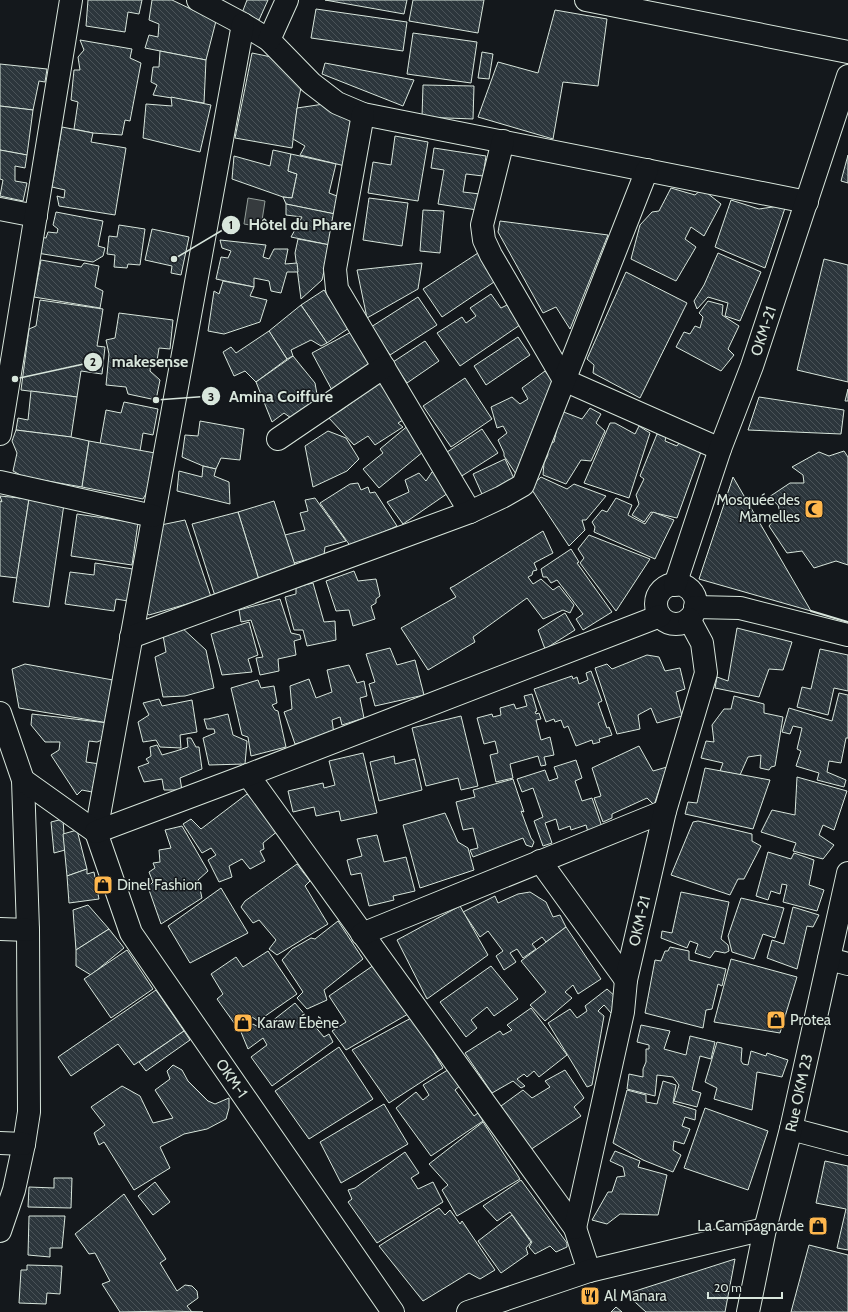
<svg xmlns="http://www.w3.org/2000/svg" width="848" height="1312" viewBox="0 0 848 1312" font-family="Cabin,sans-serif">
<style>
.water{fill:#363b3e;stroke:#939e99}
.building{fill:url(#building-back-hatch);stroke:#d8e6dc}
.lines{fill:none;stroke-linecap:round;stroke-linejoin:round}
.minor-casing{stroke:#d8e6dc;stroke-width:24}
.tertiary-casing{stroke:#d8e6dc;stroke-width:24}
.minor{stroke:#14181c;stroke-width:22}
.tertiary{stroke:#14181c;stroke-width:22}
.wall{stroke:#d8e6dc;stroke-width:2}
.labels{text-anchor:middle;stroke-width:3;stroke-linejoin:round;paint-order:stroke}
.street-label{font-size:15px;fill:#d8e6dc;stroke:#14181c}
.poi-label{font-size:15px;fill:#d8e6dc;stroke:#14181c;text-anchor:start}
.leader{fill:none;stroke:#d8e6dc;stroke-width:1.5}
.callout-dot{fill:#d8e6dc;stroke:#14181c;stroke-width:1.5}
.mark-label{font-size:12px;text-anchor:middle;font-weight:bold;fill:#111}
.callout-label{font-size:16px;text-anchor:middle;font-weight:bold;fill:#d8e6dc;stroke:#14181c;stroke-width:3;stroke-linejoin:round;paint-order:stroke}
</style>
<defs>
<pattern id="building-back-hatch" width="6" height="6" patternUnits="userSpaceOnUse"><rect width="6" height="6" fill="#2c363c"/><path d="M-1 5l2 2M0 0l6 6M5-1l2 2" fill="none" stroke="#4a5358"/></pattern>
</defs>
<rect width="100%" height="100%" fill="#14181c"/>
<!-- water -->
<polygon class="water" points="248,198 265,201 261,227 244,224"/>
<!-- building -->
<g class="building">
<polygon points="88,0 142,0 139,14 128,12 125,32 86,26"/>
<polygon points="152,0 172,0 216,21 206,60 145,48 149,35 158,37 159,24 149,20"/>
<polygon points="247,0 268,0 259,20 242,13"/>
<polygon points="325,0 407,0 404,14"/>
<polygon points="413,0 484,0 478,33 409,21"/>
<polygon points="316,9 407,22 403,51 311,38"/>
<polygon points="555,10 607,19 598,86 563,82 553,139 478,117 498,62 538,73"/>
<polygon points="413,33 477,42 471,83 407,74"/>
<polygon points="80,40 132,49 130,58 141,63 130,121 125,120 122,135 93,133 74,129 78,102 71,100 74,70 80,70 78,57 84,50"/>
<polygon points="160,51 206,60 204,103 153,95 157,85 151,82 153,67 159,67"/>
<polygon points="482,52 493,54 489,79 478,78"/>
<polygon points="252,53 281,59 302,83 298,102 292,148 235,138"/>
<polygon points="325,63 414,80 403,106 322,74"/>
<polygon points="0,64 47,69 45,82 39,81 33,110 0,106"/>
<polygon points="423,85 474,86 473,119 422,117"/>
<polygon points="171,97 211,105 200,152 143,138 146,104 172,106"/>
<polygon points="324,104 358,123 349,167 300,155 305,146 293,139 297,108"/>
<polygon points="0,106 33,110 27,155 0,150"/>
<polygon points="62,127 93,133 91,142 126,148 115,215 59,206 57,196 64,198 65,190 52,187"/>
<polygon points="395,136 428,142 418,201 368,193 373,162 391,165"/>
<polygon points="434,148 486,156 483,176 466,174 463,192 480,194 477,210 438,204 444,170 431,168"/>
<polygon points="0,150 27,155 25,168 15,166 15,181 27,183 23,201 0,196 3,180 0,179"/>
<polygon points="273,150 291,154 288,171 297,174 292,198 283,197 232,179 234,156 270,166"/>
<polygon points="291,154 336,164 329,193 337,196 335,214 286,204 283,197 292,198 297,174 288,171"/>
<polygon points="848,155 848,183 841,181"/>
<polygon points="671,188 695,195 702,189 721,204 704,236 691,227 685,239 696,247 676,281 631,259 640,225 652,212 659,211"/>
<polygon points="369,198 408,203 402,246 363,240"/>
<polygon points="731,200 759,209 786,205 765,268 715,247"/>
<polygon points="286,204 335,214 330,245 291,237 302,217 286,215"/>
<polygon points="423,210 444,211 440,253 420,251"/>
<polygon points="56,212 103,221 98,246 105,248 103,256 93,262 37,253 39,237 46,238 48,232 57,233 58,229 53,225"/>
<polygon points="500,221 608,235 570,329 556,307 543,313 498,232"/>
<polygon points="119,225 145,229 140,265 128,264 127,268 114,267 115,255 107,254 109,236 117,237"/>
<polygon points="152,229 189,237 181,275 171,273 172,266 145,260"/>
<polygon points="298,239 330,245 322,280 301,299 295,253"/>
<polygon points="220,240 266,245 263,257 269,259 274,249 288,249 285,264 297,263 298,272 287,272 281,293 271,291 269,281 254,278 254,287 216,279 221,257 228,258 231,251 222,248"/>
<polygon points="478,253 497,280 442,317 423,289"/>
<polygon points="718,253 761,272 740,321 725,316 728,303 708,297 697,309 694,301 704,285"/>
<polygon points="824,259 848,265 848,382 797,370"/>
<polygon points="41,260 81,267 84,263 99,266 95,287 103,291 100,308 34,297"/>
<polygon points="422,263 418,289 367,318 357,270"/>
<polygon points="626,272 687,303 640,398 593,373 594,365 587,359"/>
<polygon points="223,281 254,287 250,296 267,300 260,322 224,334 208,331 214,291 219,294"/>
<polygon points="324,290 349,328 327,343 301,305"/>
<polygon points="491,294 501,308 507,305 520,325 460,366 437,333 462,317 466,323 476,316 470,308"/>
<polygon points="418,297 437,325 390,355 371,327"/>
<polygon points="40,300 103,309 97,346 105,347 102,374 81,371 77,397 21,390 29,329 36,326"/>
<polygon points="708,301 723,305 722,315 739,326 728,349 734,355 721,371 676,347 684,332 690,334 695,326 700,328 703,317 699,313"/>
<polygon points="301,305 327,343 321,346 311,340 291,350 293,356 287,359 269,331"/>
<polygon points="119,313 173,320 170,349 159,348 157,361 151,360 150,371 160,380 156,400 128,394 126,387 106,385 109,354 106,340 115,338"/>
<polygon points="269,331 287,359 256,382 245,371 234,376 223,352 231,347 236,353"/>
<polygon points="353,331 374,369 333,392 312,353"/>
<polygon points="518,337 530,355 486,385 474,366"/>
<polygon points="425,341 439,361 407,383 393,362"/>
<polygon points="293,356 315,383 318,400 291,418 284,413 272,422 256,382"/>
<polygon points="545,371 556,385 520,480 504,456 504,453 498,440 507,433 503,426 497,428 491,407 512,397 520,404 528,399 522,388"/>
<polygon points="386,378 410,416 398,423 403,427 375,445 368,436 354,445 328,417 340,411"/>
<polygon points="465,378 492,419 451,447 423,406"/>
<polygon points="848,389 848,401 845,401"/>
<polygon points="31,391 77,397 71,437 16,430 18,418 28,420"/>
<polygon points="759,397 844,410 841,434 748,430"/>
<polygon points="124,402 158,409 153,435 143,433 140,451 100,444 106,410 121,413"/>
<polygon points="590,408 601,414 596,423 605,431 591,461 581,460 566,484 543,475 544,463 548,455 546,446 554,442 561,411 582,419"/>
<polygon points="200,421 244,429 240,460 221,458 216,469 203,466 182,457 185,435 198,436"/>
<polygon points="610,423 615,423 635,434 639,426 650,433 629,498 584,483"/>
<polygon points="410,424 429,447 379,488 363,469 383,453 380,449"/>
<polygon points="482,429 498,453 457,479 441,456"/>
<polygon points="16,430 71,437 89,441 82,487 24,477 13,471 17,453 12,441"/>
<polygon points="328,431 346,438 359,459 347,471 313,487 305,446"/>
<polygon points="657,434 666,437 665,441 677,446 681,440 702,449 677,518 651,512 644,522 632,515 639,504 636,495 644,479 640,476"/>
<polygon points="89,441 155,453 148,490 143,499 82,487"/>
<polygon points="844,451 848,457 848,565 836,561 814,568 802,551 787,553 769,526 780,512 778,505 769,497 790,483 804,483 803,475 792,467 819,452 829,456"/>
<polygon points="505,459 517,485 485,501 473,474"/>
<polygon points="203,466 216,469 214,476 229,482 230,504 177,491 179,471 202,477"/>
<polygon points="441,471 451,491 403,524 387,502 409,492 405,480 419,473 426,481 432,472"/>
<polygon points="541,477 567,489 574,484 606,496 586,520 582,520 585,530 569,546 530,487"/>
<polygon points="733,477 811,611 699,579"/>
<polygon points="358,483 361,490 368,487 370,493 375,492 397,526 351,547 320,503 350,484"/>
<polygon points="0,496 29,499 17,578 0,576 0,501 2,502"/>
<polygon points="315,498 346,541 325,547 324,555 294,563 285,535 305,530 300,513 308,511 305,500"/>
<polygon points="616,498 632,505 628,515 645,524 653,512 674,520 655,559 594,532 595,527 592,522 602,510 607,512"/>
<polygon points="29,499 64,504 49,607 13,602"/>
<polygon points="274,501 296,568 259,580 238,512"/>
<polygon points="238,512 259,580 215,596 192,524"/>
<polygon points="77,514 138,523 132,565 71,556"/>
<polygon points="185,520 211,597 149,615 144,611 161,525"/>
<polygon points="543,531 553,553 534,563 537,570 533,571 532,575 528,577 533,584 541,579 553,590 559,586 574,605 570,613 563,610 543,619 527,598 473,637 475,642 428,670 401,628 456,597 450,588 454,586"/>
<polygon points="589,535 650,559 616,611 580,563 584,558 578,549"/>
<polygon points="571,549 579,562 577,563 612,612 583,630 576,619 583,614 557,580 551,583 547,577 543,577 541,569"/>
<polygon points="95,563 133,569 128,601 116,599 114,611 65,604 70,572 94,575"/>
<polygon points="354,571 358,581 376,579 380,596 376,599 376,603 371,606 375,619 353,626 349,610 336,611 326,581"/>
<polygon points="313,583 324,622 335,621 336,640 307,646 303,630 294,630 285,597 296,594 296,587"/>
<polygon points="280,599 291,633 300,635 301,639 294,641 296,655 278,659 279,671 260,675 256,658 263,657 251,620 241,622 239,610"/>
<polygon points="565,613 575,630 545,649 538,630"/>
<polygon points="249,622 258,655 248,659 252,672 222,675 211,634"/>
<polygon points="180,626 206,650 214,688 185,696 163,697 155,657 166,652 162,630"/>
<polygon points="737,628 792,642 783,670 769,669 759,697 715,688 717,677 728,681"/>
<polygon points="390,648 397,665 415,660 424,695 375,706 369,684 375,682 366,654"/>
<polygon points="820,649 848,655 848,691 834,688 828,715 797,707 802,687 811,689"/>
<polygon points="647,655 659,657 665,671 680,668 685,689 676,692 682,716 657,723 651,708 638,715 640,729 617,734 595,668 607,664 612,669"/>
<polygon points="25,664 113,680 108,723 19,708 12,669"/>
<polygon points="349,665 357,683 364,681 367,696 360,698 364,718 342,725 340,717 332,720 334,734 295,744 284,712 292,709 290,686 309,679 316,698 332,692 327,670"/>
<polygon points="591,671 602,701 598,703 607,728 609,727 612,735 599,739 600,742 593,744 592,740 576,746 568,726 564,728 561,720 555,722 554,719 546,722 534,689 572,676 573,679 577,677 579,684 588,680 586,673"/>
<polygon points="258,680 261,688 274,686 277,703 272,705 275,710 278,711 286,747 251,756 248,737 242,735 231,688"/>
<polygon points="839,693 848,695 848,738 846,738 841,763 829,761 827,772 846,780 844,787 817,780 819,773 796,766 801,751 797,749 802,728 793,726 790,734 782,732 789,708 832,721"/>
<polygon points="532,694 537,711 535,712 536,714 539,713 541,719 536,720 541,740 550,737 554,755 544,757 546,765 541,766 538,756 510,764 513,778 496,782 490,755 498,753 495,741 484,744 477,718 492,714 493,717 501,715 500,708 514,704 516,709 527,706 524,696"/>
<polygon points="734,696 764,704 764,713 783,717 775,766 771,767 769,770 760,768 761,755 748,757 740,775 720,771 723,763 701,758 706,741 714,742 712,725 724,709 731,709"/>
<polygon points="159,699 162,706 192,700 197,732 180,735 181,748 160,747 156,740 143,742 138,722 149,715 143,703"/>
<polygon points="32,714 108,723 102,740 97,742 89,741 86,762 100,764 92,792 82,790 77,795 51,755 59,750 60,742 45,742 31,725"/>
<polygon points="228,714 233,735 247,741 245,764 209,765 203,738 215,733 214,729 207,729 204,719 208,719"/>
<polygon points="461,716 478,786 461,790 458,778 426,786 412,728"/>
<polygon points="187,738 191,738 196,747 199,747 202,769 180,778 182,790 164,790 162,779 144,782 138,767 149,763 146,759 151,756 150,747 157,745 162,755 176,751 188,747"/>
<polygon points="639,746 653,771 667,767 654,805 647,798 612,814 612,818 603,822 594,798 601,796 592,768"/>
<polygon points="363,753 377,813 341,821 339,811 316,816 314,807 293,812 288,791 323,783 324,788 335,785 329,761"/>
<polygon points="394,756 395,764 415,759 422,790 379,801 370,762"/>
<polygon points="576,760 582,778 575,781 582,801 592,798 602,827 588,832 586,825 571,830 570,826 559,830 556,819 545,823 552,843 543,846 534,821 543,817 533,788 522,792 517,779 545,770 549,781 558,778 554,767"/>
<polygon points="705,768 770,780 753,829 685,814 688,802 697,803"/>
<polygon points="797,777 847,791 834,830 823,825 819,835 834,845 823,859 793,851 796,843 761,832 772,810 795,815"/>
<polygon points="513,779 524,812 521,811 531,838 534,842 532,847 526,845 523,838 473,857 470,850 478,848 473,828 463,830 456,802 475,797 473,790"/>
<polygon points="247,794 279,830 263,843 264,849 260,851 265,861 250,869 242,859 229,866 232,877 219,882 208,860 216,855 211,848 202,853 183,824 191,819 201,829"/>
<polygon points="445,813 458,842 468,848 474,870 420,888 403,825"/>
<polygon points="63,819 65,850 54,853 51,822"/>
<polygon points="698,821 752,834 752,841 761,846 744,879 738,879 730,895 671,875 693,822"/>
<polygon points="182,826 208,871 198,880 202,898 161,924 148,887 153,882 149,872 155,868 153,863 160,862 159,850 171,848 165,830"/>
<polygon points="77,830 87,869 67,876 63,834"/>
<polygon points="377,835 384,862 406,857 415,891 393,896 394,900 369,906 361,873 351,875 347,860 362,856 357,839"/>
<polygon points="768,852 791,859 794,853 814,860 809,885 824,890 817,911 783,902 787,885 782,884 780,894 771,891 768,900 756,896"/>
<polygon points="297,864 310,881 305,886 328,924 277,955 269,949 276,940 259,920 253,923 241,907 245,901"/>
<polygon points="87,869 87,874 94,872 99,899 69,903 67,876"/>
<polygon points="221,888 248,933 190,963 168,926"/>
<polygon points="530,892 546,902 553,917 560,915 566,927 546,942 542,937 532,944 536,949 523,958 517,949 510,953 516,962 504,970 496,956 503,951 488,931 480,937 463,912 495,896 498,903 518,894"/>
<polygon points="681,892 729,902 721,939 728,945 729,951 725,953 715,951 710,958 695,953 698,944 690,941 687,948 661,938 662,931 672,933"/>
<polygon points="741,898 784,908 775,938 763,934 754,959 732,952 728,936"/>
<polygon points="88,905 109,929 76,950 73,910"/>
<polygon points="460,906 488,955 427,999 397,940"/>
<polygon points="793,907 819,915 813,927 807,926 797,969 767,958 772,940 784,944"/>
<polygon points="338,921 363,959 324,990 327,1000 307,1009 297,998 303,992 282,960 292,949 311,938 315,939"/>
<polygon points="566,927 601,979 578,994 573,985 565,992 572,998 545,1021 530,1005 546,992 521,961"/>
<polygon points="109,929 124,948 91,975 76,966 76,950"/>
<polygon points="670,947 689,951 689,960 726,969 722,986 718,984 712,1009 706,1010 703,1028 645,1013 655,960 661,961 665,951 668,951"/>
<polygon points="127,950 153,989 111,1018 84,979"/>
<polygon points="268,951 297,994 258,1021 252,1017 237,1027 217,999 223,994 211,974 236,957 243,967"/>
<polygon points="731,959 797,977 780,1033 714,1022"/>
<polygon points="374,965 408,1014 346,1050 332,1031 346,1022 329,996"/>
<polygon points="491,966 518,999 494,1016 487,1007 471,1020 477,1028 466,1037 440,1002"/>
<polygon points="607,989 617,998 611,1013 604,1005 598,1011 604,1016 592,1085 587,1087 548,1023 570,1009 577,1018 587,1011 585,1006"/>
<polygon points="156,990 184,1031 134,1065 118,1044 71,1076 58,1057"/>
<polygon points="295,1003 324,1037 329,1034 333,1042 272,1086 251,1057 267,1045 263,1038 248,1049 241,1032 253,1024 262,1029"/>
<polygon points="531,1008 567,1055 539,1077 534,1071 527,1077 524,1074 517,1079 525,1086 521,1088 513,1081 492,1093 465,1053 500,1031 503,1035 512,1030 507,1025"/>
<polygon points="413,1017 443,1068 389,1103 352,1050"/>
<polygon points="641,1025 670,1031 664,1049 686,1055 690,1036 715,1042 711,1059 700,1056 692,1090 701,1093 697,1107 674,1101 679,1085 673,1077 657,1075 655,1096 627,1089 629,1074 643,1077 643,1069 646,1062 646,1049 649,1049 649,1045 637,1042"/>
<polygon points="184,1031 190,1040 146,1071 139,1062"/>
<polygon points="717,1042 742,1048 741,1061 743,1064 748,1065 751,1051 766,1056 767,1053 788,1060 782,1077 757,1072 752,1110 714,1099 717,1088 705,1082"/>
<polygon points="339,1047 373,1099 309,1139 275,1091"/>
<polygon points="173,1065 182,1070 188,1081 208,1101 215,1104 229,1098 229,1108 226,1119 207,1129 184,1134 160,1147 170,1168 134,1190 104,1142 99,1145 94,1133 105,1125 91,1107 122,1086 140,1096 153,1123 173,1118 155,1090 170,1079 167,1071"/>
<polygon points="451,1068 462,1084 455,1090 474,1116 478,1113 483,1121 431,1156 396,1108 416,1092 423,1100 429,1095 423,1085"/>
<polygon points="565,1070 584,1098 574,1107 581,1116 530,1150 501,1106 523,1090 532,1098 550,1087 545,1081"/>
<polygon points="663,1081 676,1085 673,1103 696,1110 695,1120 685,1117 682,1126 690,1129 684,1144 674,1141 673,1150 681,1155 673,1172 643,1160 613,1143 627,1090 646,1095 646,1102 657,1104"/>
<polygon points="384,1104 408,1144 341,1183 320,1142"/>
<polygon points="705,1108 768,1131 748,1190 684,1168"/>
<polygon points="483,1122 520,1179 457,1216 442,1190 448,1185 429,1164"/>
<polygon points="615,1151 640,1161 638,1167 667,1175 658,1215 620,1214 607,1224 592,1220 608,1192 612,1192 617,1177 625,1176 623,1167 610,1161"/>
<polygon points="405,1152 419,1173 411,1178 418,1189 433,1182 443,1202 377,1243 348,1202 352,1199 348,1190 355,1188"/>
<polygon points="825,1161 848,1166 848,1250 837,1248 846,1209 816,1203"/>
<polygon points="54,1178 72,1178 71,1208 28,1207 29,1187 54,1188"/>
<polygon points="521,1180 567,1243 567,1247 556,1252 550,1246 535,1254 529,1247 532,1242 510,1212 497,1221 483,1206"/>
<polygon points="155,1182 170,1202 153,1215 138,1196"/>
<polygon points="124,1194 166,1259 160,1263 177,1291 185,1285 192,1286 197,1291 198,1298 187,1306 192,1312 203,1312 169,1311 120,1312 102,1284 110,1281 95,1253 89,1254 75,1234"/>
<polygon points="439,1208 445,1215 450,1210 460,1224 462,1221 495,1270 480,1279 469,1273 423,1301 379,1246"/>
<polygon points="512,1215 531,1242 526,1248 528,1254 501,1273 478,1241"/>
<polygon points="29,1216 65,1216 62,1248 50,1248 50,1257 28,1255"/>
<polygon points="809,1245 848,1255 848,1312 791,1312"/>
<polygon points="735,1259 725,1312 646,1312 626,1294"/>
<polygon points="27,1265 62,1266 60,1294 47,1293 46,1304 19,1303 21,1270 27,1270"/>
<polygon points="616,1307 622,1312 611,1312"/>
</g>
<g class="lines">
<defs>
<g id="minor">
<polyline points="198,0 243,24 269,40 311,83 337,103 363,114 807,202"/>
<polyline points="586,0 848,52"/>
<path id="s1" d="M243 24 96 832 131 933 393 1312"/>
<polyline points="269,40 287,0"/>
<polyline points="363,114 335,269 337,289 470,512"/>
<polyline points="503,141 482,225 484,240 491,255 564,380 720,449"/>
<polyline points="0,209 36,216"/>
<polyline points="0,434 71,0"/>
<polyline points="278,439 384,367"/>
<polyline points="0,482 153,516"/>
<circle cx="676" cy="604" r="20"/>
<path id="s2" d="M675 585 720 449 752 366 848 76"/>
<polyline points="695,607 740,608 848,635"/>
<polyline points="131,637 470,512 502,497 523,485 647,170"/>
<polyline points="0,713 23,780 28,930 29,1112 24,1144 14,1190 0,1231"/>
<polyline points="248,775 575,1228 589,1271"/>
<polyline points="23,780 96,832"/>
<polyline points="96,832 248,775 660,616"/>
<polyline points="540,861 626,980"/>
<polyline points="0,929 28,930"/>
<polyline points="362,934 665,811"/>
<polyline points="829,959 848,964"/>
<polyline points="791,1129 848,1144"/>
<polyline points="0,1143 24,1144"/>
<path id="s3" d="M575 1228 623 1012 626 980 665 811 706 673 702 643 689 619"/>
<polyline points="468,1312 589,1271 765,1229"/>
</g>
<g id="tertiary">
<path id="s4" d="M748 1312 765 1229 791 1129 848 873"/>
</g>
</defs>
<!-- minor casing -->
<use href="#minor" class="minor-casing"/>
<!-- tertiary casing -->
<use href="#tertiary" class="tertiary-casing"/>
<!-- minor -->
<use href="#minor" class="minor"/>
<!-- tertiary -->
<use href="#tertiary" class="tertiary"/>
<!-- wall -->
<polyline class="wall" points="811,611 848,622"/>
</g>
<!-- icons -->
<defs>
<symbol id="mosque-square" viewBox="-11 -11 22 22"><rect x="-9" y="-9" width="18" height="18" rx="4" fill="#ffb74d" stroke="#14181c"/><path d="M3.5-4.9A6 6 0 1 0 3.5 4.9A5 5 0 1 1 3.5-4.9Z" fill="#111"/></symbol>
<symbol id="shop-square" viewBox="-11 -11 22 22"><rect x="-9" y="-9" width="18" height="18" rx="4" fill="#ffb74d" stroke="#14181c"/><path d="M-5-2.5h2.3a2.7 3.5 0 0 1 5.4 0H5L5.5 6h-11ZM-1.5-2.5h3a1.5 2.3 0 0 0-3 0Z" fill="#111"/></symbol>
<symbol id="restaurant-square" viewBox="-11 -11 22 22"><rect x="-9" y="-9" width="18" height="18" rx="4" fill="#ffb74d" stroke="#14181c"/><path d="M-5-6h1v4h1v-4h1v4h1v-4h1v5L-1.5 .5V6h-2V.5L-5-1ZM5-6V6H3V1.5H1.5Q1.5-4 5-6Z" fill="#111"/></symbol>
</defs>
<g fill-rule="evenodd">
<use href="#mosque-square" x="803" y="498" width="22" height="22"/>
<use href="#shop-square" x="92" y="874" width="22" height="22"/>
<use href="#shop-square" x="765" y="1009" width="22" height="22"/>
<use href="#shop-square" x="232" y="1012" width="22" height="22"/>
<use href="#shop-square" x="807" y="1215" width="22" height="22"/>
<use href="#restaurant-square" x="579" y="1285" width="22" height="22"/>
</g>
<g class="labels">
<!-- street labels -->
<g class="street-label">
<text dy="5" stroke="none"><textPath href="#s2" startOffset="269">OKM-21</textPath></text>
<text dy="5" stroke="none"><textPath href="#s3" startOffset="314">OKM-21</textPath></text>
<text dy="5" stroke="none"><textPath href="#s1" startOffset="1105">OKM-1</textPath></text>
<text dy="5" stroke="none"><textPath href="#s4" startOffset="225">Rue OKM 23</textPath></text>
</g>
<!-- poi labels -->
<g class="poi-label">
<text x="800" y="505" text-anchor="end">Mosquée des<tspan x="800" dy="17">Mamelles</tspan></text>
<text x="117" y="890">Dinel Fashion</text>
<text x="790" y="1025">Protea</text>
<text x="257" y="1028">Karaw Ébène</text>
<text x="804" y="1231" text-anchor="end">La Campagnarde</text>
<text x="604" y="1301">Al Manara</text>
</g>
</g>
<!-- callouts -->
<path class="leader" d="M174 259L231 225M15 379L93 362M156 400L211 396"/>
<g class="callout-dot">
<circle cx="174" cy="259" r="4"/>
<circle cx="15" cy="379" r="4"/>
<circle cx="156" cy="400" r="4"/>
<circle cx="231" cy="225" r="10"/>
<circle cx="93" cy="362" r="10"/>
<circle cx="211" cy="396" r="10"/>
</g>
<g class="mark-label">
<text x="231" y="229">1</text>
<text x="93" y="366">2</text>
<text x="211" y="401">3</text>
</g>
<g class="callout-label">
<text x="300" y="230">Hôtel du Phare</text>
<text x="150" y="367">makesense</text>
<text x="281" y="402">Amina Coiffure</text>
</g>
<!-- scale -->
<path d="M708 1292v6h74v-6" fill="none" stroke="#d8e6dc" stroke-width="2"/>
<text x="714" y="1292" font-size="12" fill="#d8e6dc" stroke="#14181c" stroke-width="3" paint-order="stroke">20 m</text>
</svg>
